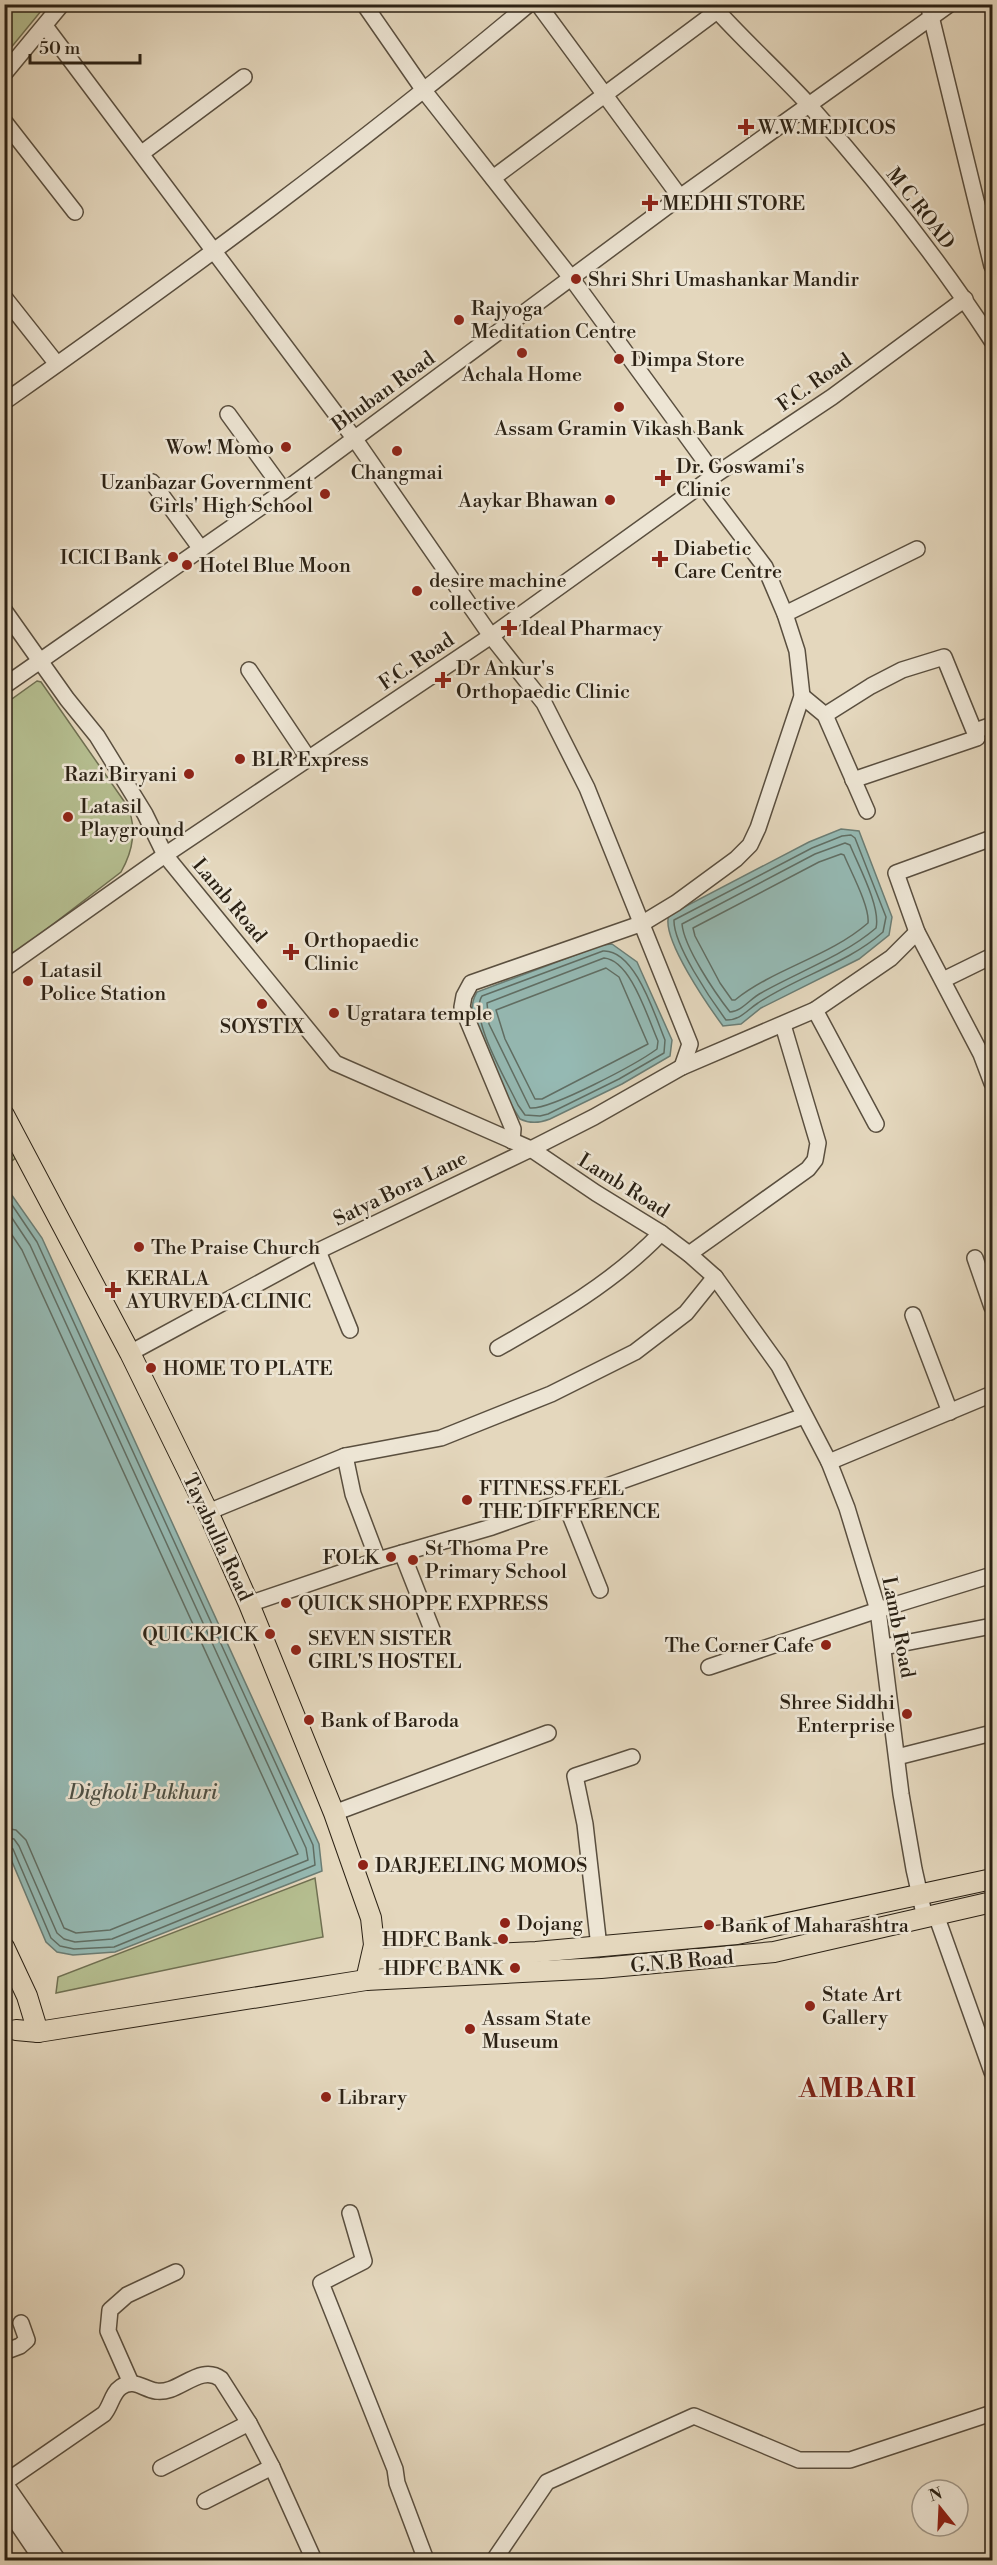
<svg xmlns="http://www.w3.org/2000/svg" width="997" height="2565" viewBox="0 0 997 2565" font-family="'Libre Bodoni',serif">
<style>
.green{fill:#b5be90;stroke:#707052;stroke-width:1.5}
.water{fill:#95b9b3;stroke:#6b7d74;stroke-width:1.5}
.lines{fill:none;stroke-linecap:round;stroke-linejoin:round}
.shore{stroke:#606e64;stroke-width:1.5}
.minor-casing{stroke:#5a4f3f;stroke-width:18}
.major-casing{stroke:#2c2215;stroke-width:22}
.minor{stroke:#ede5d4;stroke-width:15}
.major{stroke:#e4d7bd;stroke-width:20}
.poi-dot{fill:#8f2418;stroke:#ede5d4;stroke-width:2}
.labels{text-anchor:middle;stroke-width:5;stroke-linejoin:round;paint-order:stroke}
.poi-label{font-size:20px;fill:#2c2215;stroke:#ede5d4;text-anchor:start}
.street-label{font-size:20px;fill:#2c2215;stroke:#ede5d4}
.water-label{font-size:21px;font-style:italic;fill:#4c4f44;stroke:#ede5d4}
.district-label{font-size:26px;font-weight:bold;letter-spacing:1.5px;fill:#7a1f14;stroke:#ede5d4}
</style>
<rect width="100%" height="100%" fill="#e4d7bd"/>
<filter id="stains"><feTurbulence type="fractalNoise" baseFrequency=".00333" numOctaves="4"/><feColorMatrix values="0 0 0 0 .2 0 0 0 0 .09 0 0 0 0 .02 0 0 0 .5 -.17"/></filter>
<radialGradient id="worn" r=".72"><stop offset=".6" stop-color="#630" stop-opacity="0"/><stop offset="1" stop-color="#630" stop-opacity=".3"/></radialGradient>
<!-- green -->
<g class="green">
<polygon points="5,4 46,5 5,55 4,5"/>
<path d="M37 681 41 682 126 804C138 826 133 851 121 872L5 961V704Z"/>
<polygon points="4,1129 21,1154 5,1166 4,1166"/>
<polygon points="315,1878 323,1937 56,1993 58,1977"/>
</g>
<!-- water -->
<g class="water">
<path d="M841 829 859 831 892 917 889 935 859 959 761 1008 741 1024 723 1026C709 1007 660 937 669 915L809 842Z"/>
<path d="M612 944 637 962 641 971 672 1040 670 1056 622 1084 550 1119C540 1123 530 1124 520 1119 507 1099 472 1033 472 1010 472 1004 474 997 477 992L602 945Z"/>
<polygon points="4,1184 42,1238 319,1844 322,1871 115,1952 73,1955 57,1952 46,1942 5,1845"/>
</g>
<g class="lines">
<!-- shore -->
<g class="shore">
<path d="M851 835 855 838 886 917 883 932C847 964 798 976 758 1003 747 1010 741 1020 726 1020 711 1000 673 944 674 920L812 848 842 836Z"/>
<path d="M845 843 850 845C858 865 881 907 876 928 845 955 798 972 761 993 751 998 741 1012 730 1012 715 993 684 947 682 924L815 854Z"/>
<path d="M841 854 844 855C851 872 870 907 868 923 829 957 775 968 735 1000H732L720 983 695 936 693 928 819 862Z"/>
<path d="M603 951C635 949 655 1016 665 1040L664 1053 619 1079 548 1114 540 1116 525 1115 518 1105C508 1083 468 1017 482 996Z"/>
<path d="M604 958C631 960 648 1019 658 1041L657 1049C638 1063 551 1110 530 1108L489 1024 487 1003Z"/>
<polygon points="606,968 619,977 648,1044 542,1099 535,1099 505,1039 496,1010"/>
<polyline points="4,1193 37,1242 313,1845 315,1865 114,1947 74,1949 60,1946 51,1938 13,1849 4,1845"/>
<polyline points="4,1206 30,1245 306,1848 308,1860 112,1939 75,1942 64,1939 57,1933 19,1846 14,1839 4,1837"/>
<polyline points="4,1223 22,1250 298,1854 110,1930 76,1933 64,1928 26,1840 16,1830 4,1828"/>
</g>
<defs>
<g id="minor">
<polyline points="364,4 425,92 572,279 715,475"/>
<polyline points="538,4 680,197"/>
<path d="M711 4C743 40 778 71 810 106 876 180 938 258 992 341"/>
<polyline points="928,4 992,266"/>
<polyline points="45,26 354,438 491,636 544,703 587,788 690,1044 682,1067"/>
<polyline points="4,74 62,4"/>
<polyline points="4,121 75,212"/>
<polyline points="142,153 244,77"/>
<polyline points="493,178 717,11"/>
<polyline points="4,297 57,364"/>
<path d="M4 402C184 275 361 145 529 4"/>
<polyline points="228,414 284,491"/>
<polyline points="152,482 201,549"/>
<polyline points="4,610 67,699 97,736 145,814 165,855 335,1063 531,1149 596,1193 661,1233 689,1254 715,1277 779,1366 829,1462 847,1508 878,1610 901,1794 914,1869 925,1918"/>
<polyline points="785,614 917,549"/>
<polyline points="249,670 308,758"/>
<polyline points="4,686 284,491 680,197 950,4"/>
<polyline points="802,696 825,715 867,811"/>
<polyline points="825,715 871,686 902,670 944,657 977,738 853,780"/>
<polyline points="975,731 992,725"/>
<polyline points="992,838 896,873 917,932 981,1054 992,1083"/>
<polyline points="4,969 165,855 491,636 715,475 832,397 965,299"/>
<polyline points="943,980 992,956"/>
<polyline points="815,1010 876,1124"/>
<polyline points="512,1141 513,1129 462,1007 464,996 471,983 643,923 676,903 736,859 750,845 758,828 802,696 797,651 785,614 765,567 703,485"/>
<polyline points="318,1251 350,1330"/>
<polyline points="689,1254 808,1169 815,1160 818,1143 783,1025"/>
<polyline points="975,1258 992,1307"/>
<polyline points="913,1315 950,1412"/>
<path d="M498 1348C556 1315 614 1282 661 1233"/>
<polyline points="130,1353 318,1251 531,1149 594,1117 682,1067 815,1010 891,958 917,932"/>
<polyline points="345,1456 353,1494 378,1560"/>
<polyline points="829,1462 992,1394"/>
<polyline points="564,1500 600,1590"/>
<polyline points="208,1512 345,1456 441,1438 551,1394 635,1352 686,1313 715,1277"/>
<polyline points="402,1553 435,1637"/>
<polyline points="249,1604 378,1560 492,1527 804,1416"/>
<polyline points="884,1647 992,1626"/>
<polyline points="709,1667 878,1610 992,1575"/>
<polyline points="897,1757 992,1733"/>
<polyline points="334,1813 548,1733"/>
<polyline points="936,1915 992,2072"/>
<polyline points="599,1947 585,1824 575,1776 632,1757"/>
<polyline points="350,2213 364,2261 321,2283 395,2469 397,2483 426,2560"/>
<polyline points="4,2352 20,2346 27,2340 21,2323"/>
<polyline points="131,2383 108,2331 110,2310 127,2295 176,2272"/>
<polyline points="161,2468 249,2423"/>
<polyline points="4,2482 58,2560"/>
<path d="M4 2483 104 2414C111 2406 112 2393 121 2387 134 2378 143 2389 156 2391 178 2395 200 2363 221 2379L249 2423 272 2467 314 2560"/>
<polyline points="205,2501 272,2467"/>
<polyline points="4,2504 42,2560"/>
<polyline points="494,2560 547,2482 694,2416 799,2460 850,2460 992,2413"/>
</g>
<g id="major">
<polyline points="4,1115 130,1353 208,1512 249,1604 334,1813 371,1918 374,1945 366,1980"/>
<polyline points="4,1947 27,1996 38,2032"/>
<polyline points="372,1959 536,1952 737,1934 992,1879"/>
<polyline points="16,2030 38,2032 366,1980 601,1968 774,1952 992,1902"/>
</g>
</defs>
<!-- minor casing -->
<use href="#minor" class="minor-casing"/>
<!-- major casing -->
<use href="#major" class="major-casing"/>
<!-- minor -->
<use href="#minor" class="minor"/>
<!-- major -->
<use href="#major" class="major"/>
</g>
<!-- markers -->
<g class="poi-dot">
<path d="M743 118h6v6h6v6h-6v6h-6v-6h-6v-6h6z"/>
<path d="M647 194h6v6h6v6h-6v6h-6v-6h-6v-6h6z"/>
<circle cx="576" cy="279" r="6"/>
<circle cx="459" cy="320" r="6"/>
<circle cx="522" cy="353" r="6"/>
<circle cx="619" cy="359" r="6"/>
<circle cx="619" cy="407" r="6"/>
<circle cx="286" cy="447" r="6"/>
<circle cx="397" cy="451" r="6"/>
<path d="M660 469h6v6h6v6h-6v6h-6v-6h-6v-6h6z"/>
<circle cx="325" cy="494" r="6"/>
<circle cx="610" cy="500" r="6"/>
<circle cx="173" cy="557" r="6"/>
<path d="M657 550h6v6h6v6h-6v6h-6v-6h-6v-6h6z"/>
<circle cx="187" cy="565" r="6"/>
<circle cx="417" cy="591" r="6"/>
<path d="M506 619h6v6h6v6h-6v6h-6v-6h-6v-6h6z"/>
<path d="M440 671h6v6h6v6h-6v6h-6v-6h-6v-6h6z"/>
<circle cx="240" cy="759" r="6"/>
<circle cx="189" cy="774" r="6"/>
<circle cx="68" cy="817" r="6"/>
<path d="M288 943h6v6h6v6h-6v6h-6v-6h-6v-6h6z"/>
<circle cx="28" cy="981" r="6"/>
<circle cx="262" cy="1004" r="6"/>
<circle cx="334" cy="1013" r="6"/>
<circle cx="139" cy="1247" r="6"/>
<path d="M110 1281h6v6h6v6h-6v6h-6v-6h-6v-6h6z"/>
<circle cx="151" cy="1368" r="6"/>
<circle cx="467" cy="1500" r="6"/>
<circle cx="391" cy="1557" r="6"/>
<circle cx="413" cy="1560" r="6"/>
<circle cx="286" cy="1603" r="6"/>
<circle cx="270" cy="1634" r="6"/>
<circle cx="826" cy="1645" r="6"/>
<circle cx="296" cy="1650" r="6"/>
<circle cx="907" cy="1714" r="6"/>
<circle cx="309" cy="1720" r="6"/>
<circle cx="363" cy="1865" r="6"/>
<circle cx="505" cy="1923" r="6"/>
<circle cx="709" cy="1925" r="6"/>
<circle cx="503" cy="1939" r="6"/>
<circle cx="515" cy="1968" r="6"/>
<circle cx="810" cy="2006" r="6"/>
<circle cx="470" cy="2029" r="6"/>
<circle cx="326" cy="2097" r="6"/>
</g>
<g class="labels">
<!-- poi labels -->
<g class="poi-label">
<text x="758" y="134">W.W.MEDICOS</text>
<text x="662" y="210">MEDHI STORE</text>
<text x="588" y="286">Shri Shri Umashankar Mandir</text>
<text x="471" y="315">Rajyoga<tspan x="471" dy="23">Meditation Centre</tspan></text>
<text x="631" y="366">Dimpa Store</text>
<text x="522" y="381" text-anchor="middle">Achala Home</text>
<text x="619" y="435" text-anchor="middle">Assam Gramin Vikash Bank</text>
<text x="274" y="454" text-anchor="end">Wow! Momo</text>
<text x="676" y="473">Dr. Goswami's<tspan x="676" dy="23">Clinic</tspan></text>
<text x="397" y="479" text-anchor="middle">Changmai</text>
<text x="313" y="489" text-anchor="end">Uzanbazar Government<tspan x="313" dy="23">Girls' High School</tspan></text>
<text x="598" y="507" text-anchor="end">Aaykar Bhawan</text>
<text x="674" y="555">Diabetic<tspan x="674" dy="23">Care Centre</tspan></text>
<text x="161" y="564" text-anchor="end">ICICI Bank</text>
<text x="199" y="572">Hotel Blue Moon</text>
<text x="429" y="587">desire machine<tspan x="429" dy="23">collective</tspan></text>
<text x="521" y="635">Ideal Pharmacy</text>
<text x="456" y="675">Dr Ankur's<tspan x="456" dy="23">Orthopaedic Clinic</tspan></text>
<text x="252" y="766">BLR Express</text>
<text x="177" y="781" text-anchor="end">Razi Biryani</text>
<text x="80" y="813">Latasil<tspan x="80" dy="23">Playground</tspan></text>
<text x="304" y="947">Orthopaedic<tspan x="304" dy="23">Clinic</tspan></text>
<text x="40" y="977">Latasil<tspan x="40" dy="23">Police Station</tspan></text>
<text x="346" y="1020">Ugratara temple</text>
<text x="262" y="1033" text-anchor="middle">SOYSTIX</text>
<text x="151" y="1254">The Praise Church</text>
<text x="126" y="1285">KERALA<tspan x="126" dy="23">AYURVEDA CLINIC</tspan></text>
<text x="163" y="1375">HOME TO PLATE</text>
<text x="479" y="1495">FITNESS FEEL<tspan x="479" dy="23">THE DIFFERENCE</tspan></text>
<text x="425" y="1555">St Thoma Pre<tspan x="425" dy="23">Primary School</tspan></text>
<text x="379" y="1564" text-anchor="end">FOLK</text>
<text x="298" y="1610">QUICK SHOPPE EXPRESS</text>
<text x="258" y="1641" text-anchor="end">QUICKPICK</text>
<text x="308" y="1645">SEVEN SISTER<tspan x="308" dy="23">GIRL'S HOSTEL</tspan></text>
<text x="814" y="1652" text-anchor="end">The Corner Cafe</text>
<text x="895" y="1709" text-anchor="end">Shree Siddhi<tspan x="895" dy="23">Enterprise</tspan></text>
<text x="321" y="1727">Bank of Baroda</text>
<text x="375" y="1872">DARJEELING MOMOS</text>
<text x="517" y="1930">Dojang</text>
<text x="721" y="1932">Bank of Maharashtra</text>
<text x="491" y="1946" text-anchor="end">HDFC Bank</text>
<text x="503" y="1975" text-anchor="end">HDFC BANK</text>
<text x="822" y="2001">State Art<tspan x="822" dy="23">Gallery</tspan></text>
<text x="482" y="2025">Assam State<tspan x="482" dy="23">Museum</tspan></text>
<text x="338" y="2104">Library</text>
</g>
<!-- street labels -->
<g class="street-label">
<text transform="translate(921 208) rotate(52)" y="7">M C ROAD</text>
<text transform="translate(814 382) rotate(-35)" y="7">F.C. Road</text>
<text transform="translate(383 391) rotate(-36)" y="7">Bhuban Road</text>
<text transform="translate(416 661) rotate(-34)" y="7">F.C. Road</text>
<text transform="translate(230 900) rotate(50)" y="7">Lamb Road</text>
<text transform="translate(624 1185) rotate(32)" y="7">Lamb Road</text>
<text transform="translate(400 1188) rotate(-26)" y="7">Satya Bora Lane</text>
<text transform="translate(218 1537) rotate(65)" y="7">Tayabulla Road</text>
<text transform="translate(899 1627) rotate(79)" y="7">Lamb Road</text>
<text transform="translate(682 1961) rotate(-5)" y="7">G.N.B Road</text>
</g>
<!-- water labels -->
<g class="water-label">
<text x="143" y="1799">Digholi Pukhuri</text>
</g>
<!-- district labels -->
<g class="district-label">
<text x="858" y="2097">AMBARI</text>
</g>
</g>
<!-- margin -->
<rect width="997" height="2565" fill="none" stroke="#e4d7bd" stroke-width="24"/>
<rect x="6" y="6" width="985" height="2553" fill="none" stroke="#2c2215" stroke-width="3"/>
<rect x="12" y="12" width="973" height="2541" fill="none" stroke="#2c2215" stroke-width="1.5"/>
<!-- north arrow -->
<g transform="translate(940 2508) rotate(342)"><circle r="28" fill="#ede5d4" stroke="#a09788" stroke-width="1.5"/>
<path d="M0-4.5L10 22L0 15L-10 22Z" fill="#8f2418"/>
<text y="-9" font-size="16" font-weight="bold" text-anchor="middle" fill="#2c2215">N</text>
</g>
<!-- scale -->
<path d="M30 54v9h110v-9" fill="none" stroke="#2c2215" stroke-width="3"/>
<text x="39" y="54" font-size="18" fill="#2c2215" stroke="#ede5d4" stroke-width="4.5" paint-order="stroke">50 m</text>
<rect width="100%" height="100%" filter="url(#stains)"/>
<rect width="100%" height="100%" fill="url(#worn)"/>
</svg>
